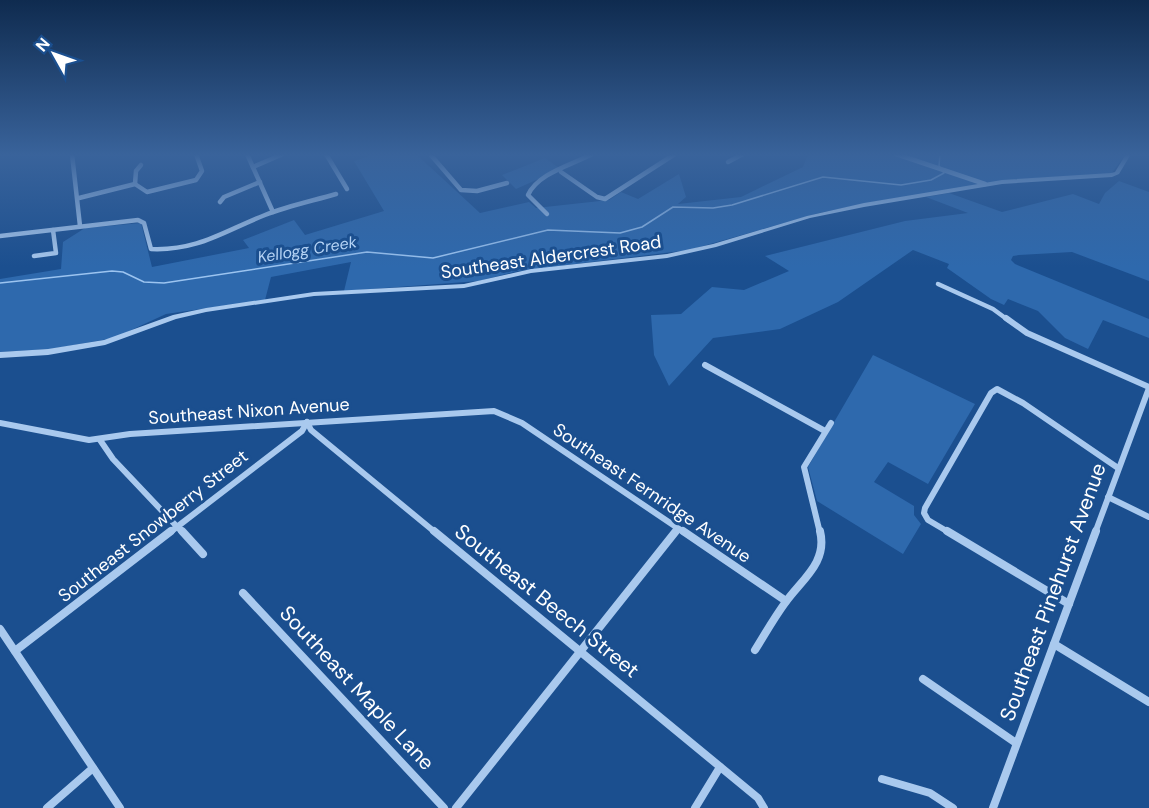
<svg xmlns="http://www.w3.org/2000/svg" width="1149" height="808" viewBox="0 0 1149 808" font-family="'DM Sans',sans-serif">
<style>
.green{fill:#2e69ad}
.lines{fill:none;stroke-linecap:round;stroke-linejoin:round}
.stream{stroke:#9cc4f0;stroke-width:1.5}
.minor-far2{stroke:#a9c9ee;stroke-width:4.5}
.minor-far1{stroke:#a9c9ee;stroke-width:6}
.minor{stroke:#a9c9ee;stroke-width:8}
.tertiary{fill:#a9c9ee;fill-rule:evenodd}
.labels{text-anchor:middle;stroke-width:6;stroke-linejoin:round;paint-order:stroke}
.far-water-label{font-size:16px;font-style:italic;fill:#b5d3f5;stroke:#1b4f8f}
.street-label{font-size:18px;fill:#fff;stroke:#1b4f8f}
.near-street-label{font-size:21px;fill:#fff;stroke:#1b4f8f}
</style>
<rect width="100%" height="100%" fill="#1b4f8f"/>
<!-- green -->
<g class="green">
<polygon points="375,154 416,154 480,213 529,202 536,208 609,200 621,192 638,199 679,174 686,197 678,204 741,197 803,167 808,154 1126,154 1111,174 1019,179 877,201 819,213 689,250 518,271 479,281 344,291 351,262 271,277 265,300 166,314 114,338 51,349 0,352 0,279 61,269 63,242 85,228 141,223 152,267 249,248 243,240 294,220 305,235 384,211 354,161"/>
<polygon points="545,158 559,168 556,171 516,189 502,175"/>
<polygon points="1119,181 1149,192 1149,281 1072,252 1019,255 1013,256 1011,260 1015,264 1149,319 1149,338 1103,320 1088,349 1065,338 1038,311 1008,299 1004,305 991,299 947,268 949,264 913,250 838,302 780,329 713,338 669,386 654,355 651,315 681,314 712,287 744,290 789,271 765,256 905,221 968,213 926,197 949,193 1002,212 1073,194 1099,204 1105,193"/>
<polygon points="873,355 975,404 928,484 888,462 874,482 914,506 914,515 921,524 903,554 817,501 808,467"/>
</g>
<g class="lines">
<!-- stream -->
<polyline class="stream" points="0,283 112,271 123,272 144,282 164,283 367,252 433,258 548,230 620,233 642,227 673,207 713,208 732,205 823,177 901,185 931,180 944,173 939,166 940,154"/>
<!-- minor-far2 -->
<g class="minor-far2">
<polyline points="72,154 80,226"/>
<polyline points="247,154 273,212"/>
<polyline points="326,154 347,189"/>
<polyline points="430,154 461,190 477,191 507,183"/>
<polyline points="896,154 985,184"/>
<polyline points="728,162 743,154"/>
<polyline points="253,167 283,154"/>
<polyline points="561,172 597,197 605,199 675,154"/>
<polyline points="135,184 136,171 141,165"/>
<polyline points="79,198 135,184 147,192 196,180 202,171 196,154"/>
<polyline points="220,202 224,197 260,182"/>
<path d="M547 214 528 195C538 173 572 165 592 154"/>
<path d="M0 236 138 220 144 223 151 249C198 251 224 231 265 215 288 206 312 201 336 194"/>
<polyline points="34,256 56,253 53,230"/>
<polyline points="938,284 993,309 1008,320"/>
</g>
<!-- minor-far1 -->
<g class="minor-far1">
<polyline points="1006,318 1027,333 1149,387"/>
<polyline points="705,365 825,431"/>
<polyline points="307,422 311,430 436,533"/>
<polyline points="0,423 89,440 130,434 494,411 522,423 685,533"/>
<polyline points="100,440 113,459 183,533"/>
<polyline points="1108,497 1149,517"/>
<polyline points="169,533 302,431 307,422"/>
<polyline points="675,533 678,529"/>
<polyline points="820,533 804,467 831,423"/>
<polyline points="950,533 928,520 924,513 925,508 991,393 997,389 1023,403 1118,468"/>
<polyline points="1095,533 1149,388"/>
</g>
<!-- minor -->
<g class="minor">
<polyline points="182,531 203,554"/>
<polyline points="434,531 758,798 764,808"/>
<polyline points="683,531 786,601"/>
<polyline points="947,531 1069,604"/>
<polyline points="243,593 444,808"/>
<polyline points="0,629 120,808"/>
<polyline points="1054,644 1149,702"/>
<path d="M755 650C765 634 774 618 785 603 801 580 828 563 820 531"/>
<polyline points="15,651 171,531"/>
<polyline points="923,679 1016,743"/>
<polyline points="882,779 930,793 953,808"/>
<polyline points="47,808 93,768"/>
<polyline points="456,808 676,531"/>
<polyline points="695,808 720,767"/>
<polyline points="993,808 1096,531"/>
</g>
<!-- tertiary -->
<polygon class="tertiary" points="1126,154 1131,154 1119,174 1112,177 1002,184 864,207 810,218 716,247 667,258 531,273 464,288 314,296 206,312 176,319 105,345 48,355 0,358 0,352 48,349 104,340 173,315 206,308 314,292 464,284 531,269 667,254 713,244 807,216 864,203 1002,180 1111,173 1115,172"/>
</g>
<!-- sky -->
<linearGradient id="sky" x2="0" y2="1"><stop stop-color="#0f2b4f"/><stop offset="0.58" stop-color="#39639b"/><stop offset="1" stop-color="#39639b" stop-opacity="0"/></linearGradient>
<rect width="1149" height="267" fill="url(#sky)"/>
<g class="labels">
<!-- far-water labels -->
<g class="far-water-label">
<text transform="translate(307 249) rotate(-9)" y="6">Kellogg Creek</text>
</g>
<!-- street labels -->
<g class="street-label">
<text transform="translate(551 257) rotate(-8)" y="6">Southeast Aldercrest Road</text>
<text transform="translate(249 411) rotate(-4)" y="6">Southeast Nixon Avenue</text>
<text transform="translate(652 493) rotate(34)" y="6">Southeast Fernridge Avenue</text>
<text transform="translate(153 526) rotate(-38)" y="6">Southeast Snowberry Street</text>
</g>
<!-- near-street labels -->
<g class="near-street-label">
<text transform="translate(1053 592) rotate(-70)" y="7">Southeast Pinehurst Avenue</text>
<text transform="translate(547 601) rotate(39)" y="7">Southeast Beech Street</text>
<text transform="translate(357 688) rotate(47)" y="7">Southeast Maple Lane</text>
</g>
</g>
<!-- north arrow -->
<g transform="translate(54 54) rotate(310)" stroke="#1b4f8f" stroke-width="4.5" paint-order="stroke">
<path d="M0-4.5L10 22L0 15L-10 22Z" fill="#ffffff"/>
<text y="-9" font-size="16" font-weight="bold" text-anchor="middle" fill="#ffffff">N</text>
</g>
</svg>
